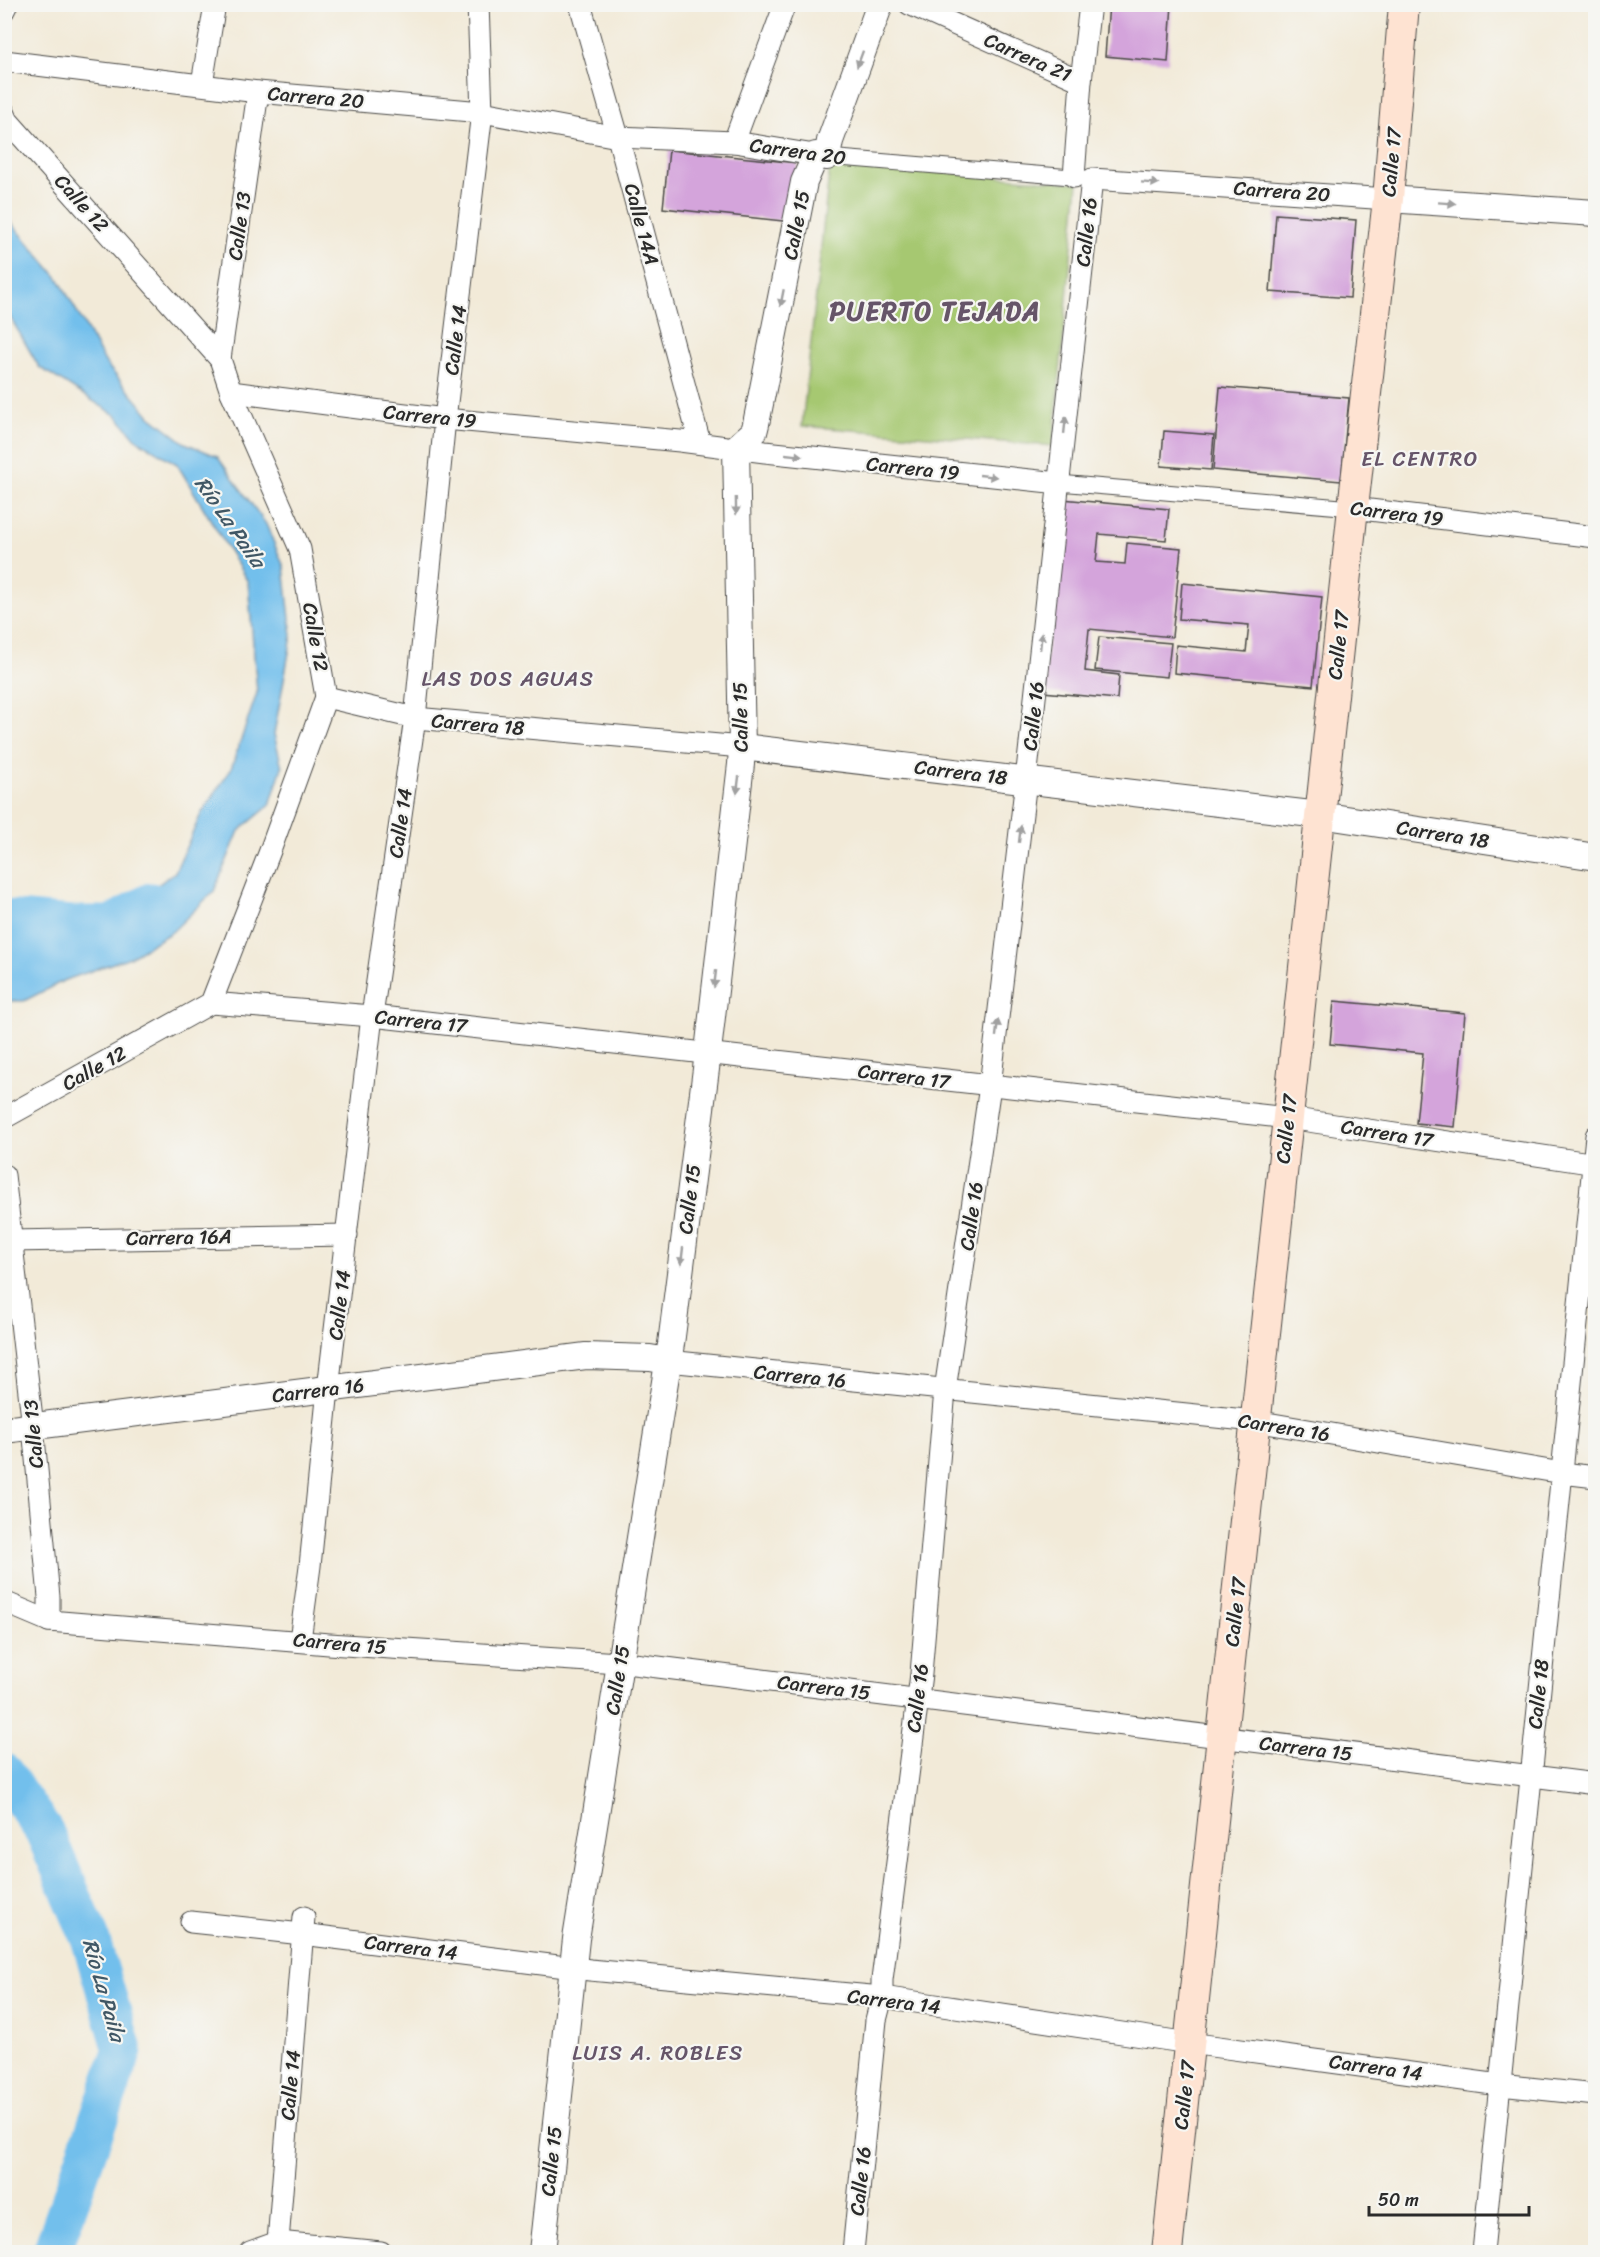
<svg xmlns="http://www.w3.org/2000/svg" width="1600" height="2257" viewBox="0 0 1600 2257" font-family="Sriracha,sans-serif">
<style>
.green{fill:#a6c871;stroke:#687a4e;stroke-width:1.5}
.water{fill:#72bfec;stroke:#4e758c;stroke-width:1.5}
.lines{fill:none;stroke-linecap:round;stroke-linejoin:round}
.river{stroke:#72bfec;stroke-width:39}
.building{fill:#d4a4db}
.pedestrian-casing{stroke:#494845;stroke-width:17}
.minor-casing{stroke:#494845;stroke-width:23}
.tertiary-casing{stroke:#494845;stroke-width:28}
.secondary-casing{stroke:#494845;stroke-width:32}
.pedestrian{stroke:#fff;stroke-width:15}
.minor{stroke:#fff;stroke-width:21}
.tertiary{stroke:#fff;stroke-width:26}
.secondary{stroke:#fee3d2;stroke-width:30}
.oneway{fill:#a0a0a0}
.labels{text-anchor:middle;stroke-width:4.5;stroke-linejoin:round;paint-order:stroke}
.street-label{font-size:20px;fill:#2b2b2b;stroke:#f6f6f2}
.neighbourhood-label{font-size:21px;letter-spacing:1.5px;fill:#665569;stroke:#f6f6f2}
.water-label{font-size:21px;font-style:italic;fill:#405765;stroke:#f6f6f2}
.district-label{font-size:26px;font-weight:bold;letter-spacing:1.5px;fill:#665569;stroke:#f6f6f2}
</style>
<rect width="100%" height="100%" fill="#f6f6f2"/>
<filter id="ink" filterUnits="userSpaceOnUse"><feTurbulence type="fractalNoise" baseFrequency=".0167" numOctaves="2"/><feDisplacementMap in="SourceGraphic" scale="12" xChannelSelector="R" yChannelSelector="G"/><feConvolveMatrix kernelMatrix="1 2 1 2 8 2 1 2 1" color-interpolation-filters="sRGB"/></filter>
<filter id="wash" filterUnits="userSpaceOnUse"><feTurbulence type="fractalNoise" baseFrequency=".008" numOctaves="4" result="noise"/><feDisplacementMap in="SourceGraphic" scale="24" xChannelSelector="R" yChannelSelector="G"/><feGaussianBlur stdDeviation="1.35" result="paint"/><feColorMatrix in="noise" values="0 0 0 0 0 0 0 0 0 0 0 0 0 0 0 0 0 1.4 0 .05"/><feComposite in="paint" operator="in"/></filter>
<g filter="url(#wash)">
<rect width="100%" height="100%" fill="#f2ead8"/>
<!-- green -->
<polygon class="green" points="830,163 1078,183 1053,446 802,426"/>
<!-- water -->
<polygon class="water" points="4,214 58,278 107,365 150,416 185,443 217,456 266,524 284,567 292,636 274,734 282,767 270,805 239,831 214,891 172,932 130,957 63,981 24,1001 5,1001 5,936 29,933 65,936 102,926 175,872 201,814 231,769 257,693 248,582 177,464 137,440 117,416 39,367 6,310 5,304"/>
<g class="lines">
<!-- river -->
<g class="river">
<polyline points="4,919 72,925 111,925 151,902"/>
<polyline points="4,1773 44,1831 90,1938 123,2050 52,2252"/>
</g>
</g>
<g id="blocks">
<!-- building -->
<g class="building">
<polygon points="1109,4 1172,4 1168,62 1105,56"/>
<polygon points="669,150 798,163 792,222 663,208"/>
<polygon points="1276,214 1356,220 1350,298 1270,292"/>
<polygon points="1220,387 1349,398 1341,481 1213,470"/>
<polygon points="1164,431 1214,435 1211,470 1161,466"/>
<polygon points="1062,499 1169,509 1166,540 1099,534 1096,562 1125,564 1127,543 1181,548 1172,637 1089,629 1085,671 1119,675 1117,699 1043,692"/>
<polygon points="1182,583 1322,597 1313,686 1174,673 1176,645 1246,652 1249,625 1179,619"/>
<polygon points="1099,637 1171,643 1167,677 1095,670"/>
<polygon points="1334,1001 1465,1013 1455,1127 1416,1123 1423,1053 1330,1044"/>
</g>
</g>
</g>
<g filter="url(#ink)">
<use href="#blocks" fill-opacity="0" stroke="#494845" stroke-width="1.5"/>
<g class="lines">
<defs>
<g id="pedestrian">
<polyline points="827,157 1084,178"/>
<polyline points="1059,483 1353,508"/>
</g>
<g id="minor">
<polyline points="580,4 618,137 700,443"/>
<polyline points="909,4 1081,81"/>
<polyline points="4,10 7,4"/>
<polyline points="4,61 258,92 482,112 618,137 734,142 827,157"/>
<polyline points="202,84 215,4"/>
<polyline points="4,112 8,121 220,359 231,392 300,549 326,697 270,851 211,1003 4,1118"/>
<polyline points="734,142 785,4"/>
<polyline points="1074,177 1081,81 1090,4"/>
<polyline points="220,359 258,92"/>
<polyline points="231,392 445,419 680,441 765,452 1059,483"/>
<polyline points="1353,508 1596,537"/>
<polyline points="326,697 415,718 742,747"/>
<polyline points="211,1003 372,1016 1288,1118 1596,1164"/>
<polyline points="4,1175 33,1427 49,1597 49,1621"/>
<polyline points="11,1241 347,1235"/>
<polyline points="668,1361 1255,1421 1562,1473 1596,1477"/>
<polyline points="4,1602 49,1621 329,1644 634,1664 1596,1784"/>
<polyline points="300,1640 310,1566 328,1389 372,1016 415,718 445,419 482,112 478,4"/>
<polyline points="191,1922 302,1934 590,1970 882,1997 1189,2043 1500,2085 1596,2095"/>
<polyline points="250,2252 278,2242 381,2252"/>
<polyline points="275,2252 278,2242 304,1917"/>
<polyline points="853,2252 876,2020 882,1997 882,1980 921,1674 945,1390 990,1086 1026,780 1092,179 1388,199"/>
<polyline points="1483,2252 1596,1136"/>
</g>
<g id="tertiary">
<polyline points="827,157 830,141 880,4"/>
<polyline points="1388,199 1596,213"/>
<polyline points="742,747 1320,815 1596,857"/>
<polyline points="4,1430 586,1356 650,1358 668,1361"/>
<polyline points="542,2252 576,1939 671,1344 706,1069 741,764 742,747 736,448 754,432 756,424 804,182 816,155"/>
</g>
<polyline id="secondary" points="1167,2252 1353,508 1388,199 1404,4"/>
</defs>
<!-- pedestrian casing -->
<use href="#pedestrian" class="pedestrian-casing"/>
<!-- minor casing -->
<use href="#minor" class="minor-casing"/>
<!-- tertiary casing -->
<use href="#tertiary" class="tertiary-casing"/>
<!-- secondary casing -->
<use href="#secondary" class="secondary-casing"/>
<!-- pedestrian -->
<use href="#pedestrian" class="pedestrian"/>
<!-- minor -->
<use href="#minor" class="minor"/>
<!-- tertiary -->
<use href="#tertiary" class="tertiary"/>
<!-- secondary -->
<use href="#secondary" class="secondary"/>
</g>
<!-- one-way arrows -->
<defs><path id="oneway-solid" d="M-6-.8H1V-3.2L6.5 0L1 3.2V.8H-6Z" transform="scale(1.5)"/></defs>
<g class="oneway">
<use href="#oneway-solid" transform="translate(860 59) rotate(110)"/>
<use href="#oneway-solid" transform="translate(1150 183) rotate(4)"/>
<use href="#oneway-solid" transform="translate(1447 203) rotate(4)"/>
<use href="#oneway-solid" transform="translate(782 298) rotate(101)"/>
<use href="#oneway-solid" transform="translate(1065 425) rotate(-84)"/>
<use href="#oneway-solid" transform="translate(794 455) rotate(6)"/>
<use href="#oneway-solid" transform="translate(988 476) rotate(6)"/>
<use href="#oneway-solid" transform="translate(736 506) rotate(89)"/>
<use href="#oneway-solid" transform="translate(1041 641) rotate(-84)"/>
<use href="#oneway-solid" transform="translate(738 785) rotate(97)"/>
<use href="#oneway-solid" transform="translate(1020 834) rotate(-83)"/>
<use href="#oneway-solid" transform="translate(715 979) rotate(97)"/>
<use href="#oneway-solid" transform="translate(997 1028) rotate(-83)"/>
<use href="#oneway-solid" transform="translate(682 1256) rotate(97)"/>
</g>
</g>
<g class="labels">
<!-- street labels -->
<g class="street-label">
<text transform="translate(1028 57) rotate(24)" y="7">Carrera 21</text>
<text transform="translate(316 97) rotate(5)" y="7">Carrera 20</text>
<text transform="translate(798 151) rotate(8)" y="7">Carrera 20</text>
<text transform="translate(1391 162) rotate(-85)" y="7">Calle 17</text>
<text transform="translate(1282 191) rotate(4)" y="7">Carrera 20</text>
<text transform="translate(82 203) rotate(48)" y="7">Calle 12</text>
<text transform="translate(642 224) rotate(75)" y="7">Calle 14A</text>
<text transform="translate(796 225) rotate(-79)" y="7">Calle 15</text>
<text transform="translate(239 226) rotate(-82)" y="7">Calle 13</text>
<text transform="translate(1086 232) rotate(-84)" y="7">Calle 16</text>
<text transform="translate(455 340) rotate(-83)" y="7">Calle 14</text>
<text transform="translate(430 416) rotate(6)" y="7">Carrera 19</text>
<text transform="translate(913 468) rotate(6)" y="7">Carrera 19</text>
<text transform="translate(1397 513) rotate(7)" y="7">Carrera 19</text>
<text transform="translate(316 637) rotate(80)" y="7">Calle 12</text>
<text transform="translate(1338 645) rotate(-84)" y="7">Calle 17</text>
<text transform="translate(1033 716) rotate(-84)" y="7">Calle 16</text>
<text transform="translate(740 717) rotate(-91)" y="7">Calle 15</text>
<text transform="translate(478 724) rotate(5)" y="7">Carrera 18</text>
<text transform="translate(961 772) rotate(7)" y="7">Carrera 18</text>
<text transform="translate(400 823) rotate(-82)" y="7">Calle 14</text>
<text transform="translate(1443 834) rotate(9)" y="7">Carrera 18</text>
<text transform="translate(421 1021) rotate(6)" y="7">Carrera 17</text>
<text transform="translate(94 1068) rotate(-29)" y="7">Calle 12</text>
<text transform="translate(904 1076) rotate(7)" y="7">Carrera 17</text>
<text transform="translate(1286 1129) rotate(-84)" y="7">Calle 17</text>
<text transform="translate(1387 1133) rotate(9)" y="7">Carrera 17</text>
<text transform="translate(689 1199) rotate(-83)" y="7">Calle 15</text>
<text transform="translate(971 1216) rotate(-82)" y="7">Calle 16</text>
<text transform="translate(179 1237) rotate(-1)" y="7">Carrera 16A</text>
<text transform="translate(339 1305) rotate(-83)" y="7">Calle 14</text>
<text transform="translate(800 1376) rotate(6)" y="7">Carrera 16</text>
<text transform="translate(318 1390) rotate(-7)" y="7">Carrera 16</text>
<text transform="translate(1284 1427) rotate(9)" y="7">Carrera 16</text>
<text transform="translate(33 1434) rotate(-95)" y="7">Calle 13</text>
<text transform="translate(1235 1612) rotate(-84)" y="7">Calle 17</text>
<text transform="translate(340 1643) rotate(5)" y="7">Carrera 15</text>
<text transform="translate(617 1680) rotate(-81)" y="7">Calle 15</text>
<text transform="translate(824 1687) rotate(7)" y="7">Carrera 15</text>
<text transform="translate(1538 1694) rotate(-84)" y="7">Calle 18</text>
<text transform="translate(917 1698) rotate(-83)" y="7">Calle 16</text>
<text transform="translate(1306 1748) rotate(7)" y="7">Carrera 15</text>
<text transform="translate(411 1947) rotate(7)" y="7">Carrera 14</text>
<text transform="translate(894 2001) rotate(7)" y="7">Carrera 14</text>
<text transform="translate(1376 2067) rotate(8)" y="7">Carrera 14</text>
<text transform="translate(290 2085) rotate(-85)" y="7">Calle 14</text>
<text transform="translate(1184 2095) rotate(-84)" y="7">Calle 17</text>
<text transform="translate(551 2161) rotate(-84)" y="7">Calle 15</text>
<text transform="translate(860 2181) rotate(-84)" y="7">Calle 16</text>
</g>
<!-- neighbourhood labels -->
<g class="neighbourhood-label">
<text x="1420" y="466">EL CENTRO</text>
<text x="508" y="686">LAS DOS AGUAS</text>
<text x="658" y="2060">LUIS A. ROBLES</text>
</g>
<!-- water labels -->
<g class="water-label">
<text transform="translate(230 522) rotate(55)" y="7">Río La Paila</text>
<text transform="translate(104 1990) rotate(74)" y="7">Río La Paila</text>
</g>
<!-- district labels -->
<g class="district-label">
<text x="935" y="320">PUERTO TEJADA</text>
</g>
</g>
<!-- margin -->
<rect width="1600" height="2257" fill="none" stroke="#f6f6f2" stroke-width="24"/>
<!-- scale -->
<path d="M1369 2206v9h160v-9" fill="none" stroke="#2b2b2b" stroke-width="3"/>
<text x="1378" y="2206" font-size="18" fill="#2b2b2b" stroke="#f6f6f2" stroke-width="4.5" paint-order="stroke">50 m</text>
</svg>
